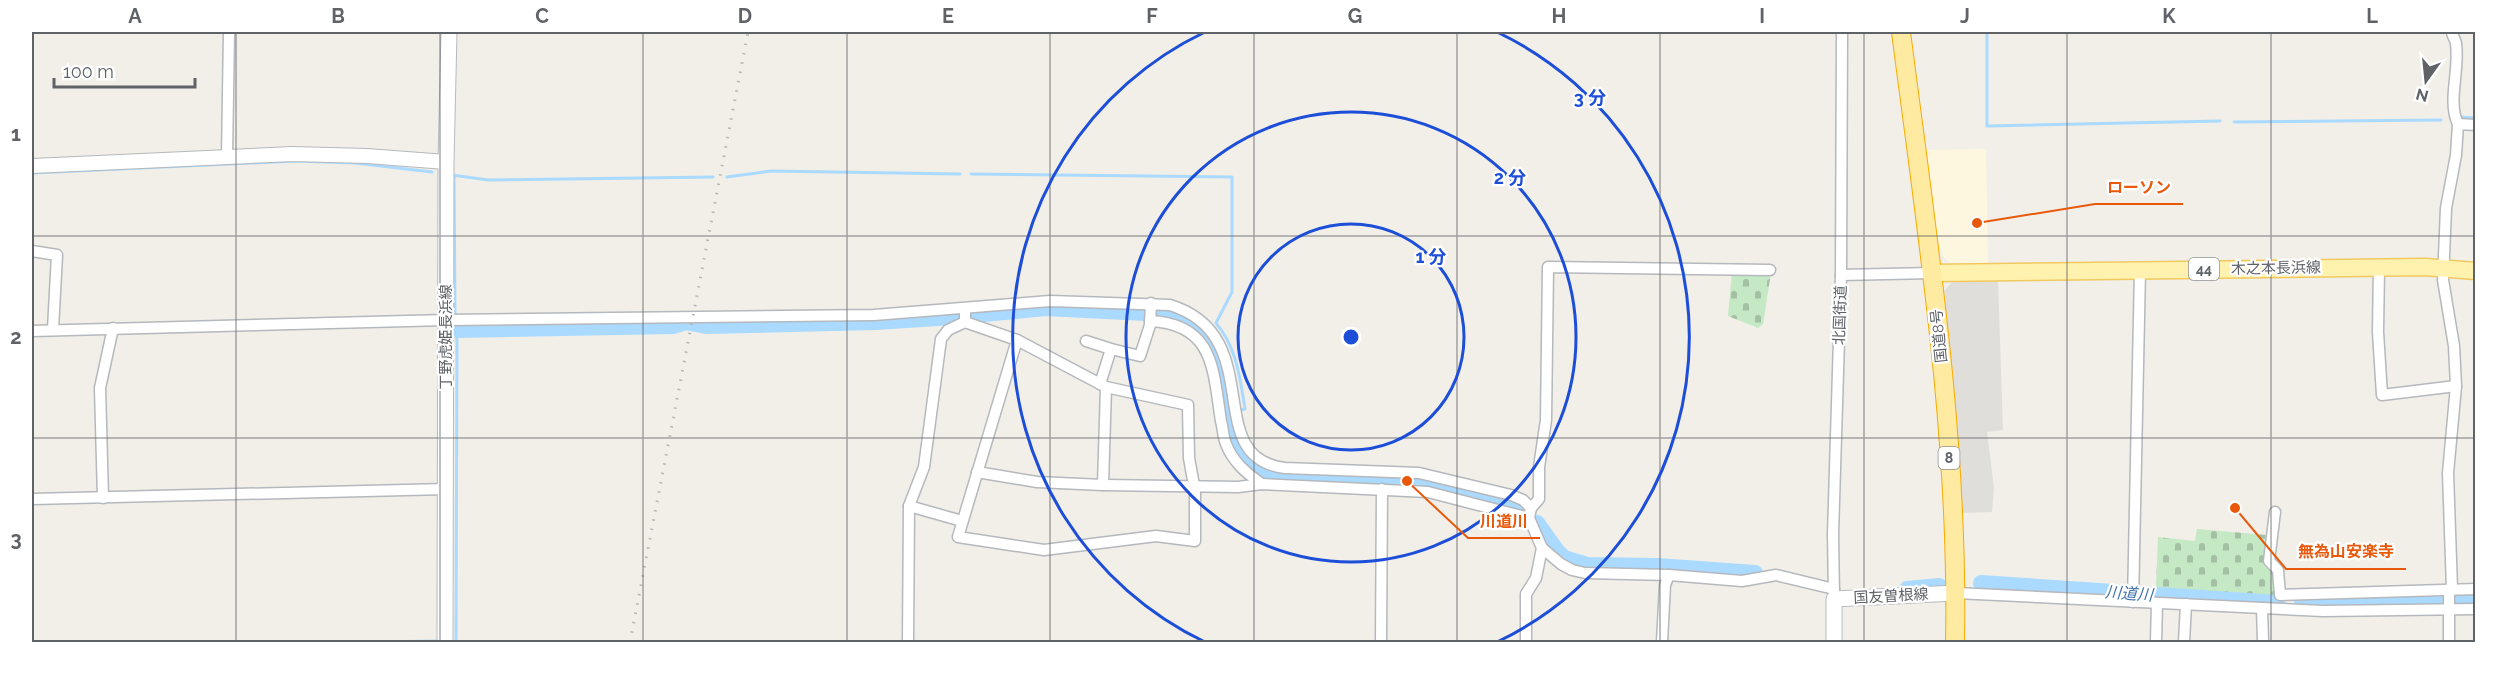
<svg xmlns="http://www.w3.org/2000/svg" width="2507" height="674" viewBox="0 0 2507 674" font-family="Raleway,'Noto Sans JP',sans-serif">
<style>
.commercial{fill:#fef7e0}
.industrial{fill:#e0deda}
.cemetery{fill:url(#cemetery-stones)}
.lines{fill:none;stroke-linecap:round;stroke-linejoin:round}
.stream{stroke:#aadaff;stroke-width:3}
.river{stroke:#aadaff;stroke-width:16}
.minor-casing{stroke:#b5b8bc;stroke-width:13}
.tertiary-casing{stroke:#b5b8bc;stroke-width:16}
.secondary-casing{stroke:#b6babf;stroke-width:17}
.primary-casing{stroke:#f2c960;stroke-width:19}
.trunk-casing{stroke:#f9ab00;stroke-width:20}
.minor{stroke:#fff;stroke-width:10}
.tertiary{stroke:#fff;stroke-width:14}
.secondary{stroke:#fff;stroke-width:15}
.primary{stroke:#fff2af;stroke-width:16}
.trunk{stroke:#feeaa1;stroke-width:18}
.rail{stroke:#b6b7b8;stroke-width:3;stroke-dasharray:1.5 8;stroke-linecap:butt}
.grid{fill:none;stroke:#5f6368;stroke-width:1.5;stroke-opacity:0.55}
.ring{fill:none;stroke:#1d4ed8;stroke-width:3}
.labels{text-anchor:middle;stroke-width:4.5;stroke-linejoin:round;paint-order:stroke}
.shield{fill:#fff;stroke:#8f9295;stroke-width:1.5}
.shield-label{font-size:14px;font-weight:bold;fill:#5f6368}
.street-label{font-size:15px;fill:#5f6368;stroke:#fff}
.water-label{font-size:16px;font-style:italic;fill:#4174aa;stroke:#fff}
.centre{fill:#1d4ed8;stroke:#fff;stroke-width:3}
.ring-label{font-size:18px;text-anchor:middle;font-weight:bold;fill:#1d4ed8;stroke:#fff;stroke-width:4.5;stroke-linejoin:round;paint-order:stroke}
.leader{fill:none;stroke:#e8590c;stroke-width:2}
.callout-dot{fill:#e8590c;stroke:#fff;stroke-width:2}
.callout-label{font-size:16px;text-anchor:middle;font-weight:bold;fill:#e8590c;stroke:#fff;stroke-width:4.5;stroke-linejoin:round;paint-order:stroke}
.neatline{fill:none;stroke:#5f6368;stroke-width:2}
.grid-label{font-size:20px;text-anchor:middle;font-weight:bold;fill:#5f6368}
</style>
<defs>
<pattern id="cemetery-stones" width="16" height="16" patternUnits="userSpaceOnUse" patternTransform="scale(1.5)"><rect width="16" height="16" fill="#c5e8c5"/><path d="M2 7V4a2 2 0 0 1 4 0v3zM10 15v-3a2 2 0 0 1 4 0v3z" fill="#a3c0a4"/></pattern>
</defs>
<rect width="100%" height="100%" fill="#f1efe8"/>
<!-- commercial -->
<polygon class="commercial" points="1986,149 1988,263 1951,263 1943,257 1936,240 1926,150"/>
<!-- industrial -->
<polygon class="industrial" points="1998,280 2003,430 1987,432 1994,488 1992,512 1961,513 1943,306 1945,290 1952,282"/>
<!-- cemetery -->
<g class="cemetery">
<polygon points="1732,272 1771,273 1763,324 1758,328 1728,316"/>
<polygon points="2197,529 2267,535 2265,567 2274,573 2275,596 2156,587 2158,537 2195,541"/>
</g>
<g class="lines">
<!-- stream -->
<g class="stream">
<polyline points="1987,32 1987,126 2220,121"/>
<polyline points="2459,117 2476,118"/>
<polyline points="2234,122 2441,120"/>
<polyline points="32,173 297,161 355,163 432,172"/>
<path d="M971 174 1232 177V292L1216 323C1237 348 1240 378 1245 409L1241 410"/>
<polyline points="452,175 488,180 713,177"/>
<polyline points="454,175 455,314"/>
<polyline points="727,177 771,171 960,174"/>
<polyline points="455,324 457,341 456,640"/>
<polyline points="375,642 437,641"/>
</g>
<!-- river -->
<g class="river">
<path d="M974 315 1045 308 1166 314C1265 345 1188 452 1276 475L1428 483 1521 508"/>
<polyline points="455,330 673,326 686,322 706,326 876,322 953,317"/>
<polyline points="1537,523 1557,551 1564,558 1587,565 1657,566 1755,573"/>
<polyline points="1981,583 2277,603"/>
<polyline points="1907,589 1939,586"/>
<polyline points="2302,603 2476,597"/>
</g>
<defs>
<g id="minor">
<path d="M2452 32C2452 37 2456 39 2456 44 2460 70 2447 101 2458 124"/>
<polyline points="227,157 229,32"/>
<polyline points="32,251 57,255 53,329"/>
<polyline points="2379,267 2378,332 2382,395 2456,386"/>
<polyline points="1841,275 1932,273"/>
<path d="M1150 321C1215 324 1213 371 1221 421 1223 428 1223 437 1226 444 1233 462 1246 473 1262 484"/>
<polyline points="965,322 1017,340"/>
<path d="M32 331 446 320 874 315 1050 301 1170 305C1270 336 1199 458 1285 468L1419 473 1511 495 1523 500 1531 508 1529 518 1542 548 1561 564 1572 570 1585 573 1669 575 1742 581 1776 575 1834 589"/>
<polygon points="1017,340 1106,387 1188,405 1189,458 1195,491 1195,541 1156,536 1044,550 958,537"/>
<polyline points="1086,341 1111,349"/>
<polyline points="1100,384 1111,349 1140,356 1150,325 1151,303"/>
<polyline points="977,472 1037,482 1103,485 1106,387"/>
<polyline points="1103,485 1238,487 1262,484 1428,492 1529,518"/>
<polyline points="103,498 100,388 113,328"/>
<polyline points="32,499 446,489"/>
<polyline points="909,506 962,521"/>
<polyline points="1531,508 1539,499 1539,467 1546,420 1548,267 1770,270"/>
<polyline points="2275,512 2269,561 2278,570 2280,595 2476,589"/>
<polyline points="2449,589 2449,642"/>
<polyline points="2452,589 2448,473 2456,386 2454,346 2443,280 2446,208 2456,155 2458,124 2476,125"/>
<polyline points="1956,593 2323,611 2476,609"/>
<polyline points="1834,596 1833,534 1841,274 1842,32"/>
<polyline points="2133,602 2140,270"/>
<polyline points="2262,608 2263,642"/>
<polyline points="908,642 909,506 924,467 941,339 948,330 965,322 965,309"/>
<polyline points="1381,642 1382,489"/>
<polyline points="1526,642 1526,594 1536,578 1542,548"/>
<polyline points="1662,642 1665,585 1669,575"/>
<polyline points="2156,642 2157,603"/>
<polyline points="2184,642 2186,604"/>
</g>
<polyline id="tertiary" points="32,166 293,154 367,156 446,162"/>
<g id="secondary">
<polyline points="445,642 446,162 449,32"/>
<polyline points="1834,642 1834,599 1956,593"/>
</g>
<polyline id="primary" points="1932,273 2425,267 2476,271"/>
<path id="trunk" d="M1901 32C1927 234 1959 438 1955 642"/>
</defs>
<!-- minor casing -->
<use href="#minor" class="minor-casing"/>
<!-- tertiary casing -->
<use href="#tertiary" class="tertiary-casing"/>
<!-- secondary casing -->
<use href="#secondary" class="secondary-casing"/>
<!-- primary casing -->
<use href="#primary" class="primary-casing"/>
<!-- trunk casing -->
<use href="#trunk" class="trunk-casing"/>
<!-- minor -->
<use href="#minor" class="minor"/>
<!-- tertiary -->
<use href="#tertiary" class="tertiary"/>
<!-- secondary -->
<use href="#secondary" class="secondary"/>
<!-- primary -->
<use href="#primary" class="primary"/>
<!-- trunk -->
<use href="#trunk" class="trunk"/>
<!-- rail -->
<polyline class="rail" points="630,642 748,32"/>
</g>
<!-- grid -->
<path class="grid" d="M236 32V642M440 32V642M643 32V642M847 32V642M1050 32V642M1254 32V642M1457 32V642M1660 32V642M1864 32V642M2067 32V642M2271 32V642M32 236H2476M32 438H2476"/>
<!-- distance rings -->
<g class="ring">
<circle cx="1351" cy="337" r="113"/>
<circle cx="1351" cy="337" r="225"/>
<path d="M1205 642A338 338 0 0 1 1205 32M1497 32A338 338 0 0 1 1497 642"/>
</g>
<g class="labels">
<!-- shield labels -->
<g class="shield">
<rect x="2189" y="258" width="30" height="22" rx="4.5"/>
<rect x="1938.5" y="447" width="21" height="22" rx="4.5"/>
</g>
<g class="shield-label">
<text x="2204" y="274">44</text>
<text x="1949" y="463">8</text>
</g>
<!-- street labels -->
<g class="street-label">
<text transform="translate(2276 268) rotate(-1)" y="5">木之本長浜線</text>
<text transform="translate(1840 315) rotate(-88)" y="5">北国街道</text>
<text transform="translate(1939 336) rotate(-96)" y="5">国道8号</text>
<text transform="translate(446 337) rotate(-90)" y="5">丁野虎姫長浜線</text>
<text transform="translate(1891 596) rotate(-3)" y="5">国友曽根線</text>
</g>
<!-- water labels -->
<g class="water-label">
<text transform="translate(2129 593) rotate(4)" y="6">川道川</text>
</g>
</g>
<circle cx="1351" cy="337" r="9" class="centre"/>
<g class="ring-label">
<text x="1590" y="104">3 分</text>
<text x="1510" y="184">2 分</text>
<text x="1431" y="263">1 分</text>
</g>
<!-- callouts -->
<path class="leader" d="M1977 223L2095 204H2183M1407 481L1468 538H1540M2235 508L2286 569H2406"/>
<g class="callout-dot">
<circle cx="1977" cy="223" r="6"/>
<circle cx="1407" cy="481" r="6"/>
<circle cx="2235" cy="508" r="6"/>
</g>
<g class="callout-label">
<text x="2139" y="193">ローソン</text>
<text x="1504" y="527">川道川</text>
<text x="2346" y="557">無為山安楽寺</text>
</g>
<!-- border -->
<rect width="2507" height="674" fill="none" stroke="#ffffff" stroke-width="66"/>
<!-- north arrow -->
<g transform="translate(2426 81) rotate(195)" stroke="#ffffff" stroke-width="4.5" paint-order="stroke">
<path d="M0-4.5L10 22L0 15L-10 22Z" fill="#5f6368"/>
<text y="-9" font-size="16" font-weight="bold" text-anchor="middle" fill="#5f6368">N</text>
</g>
<!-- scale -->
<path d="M54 78v9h141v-9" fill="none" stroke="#5f6368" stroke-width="3"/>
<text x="63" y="78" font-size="18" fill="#5f6368" stroke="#ffffff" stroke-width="4.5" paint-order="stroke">100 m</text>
<rect x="33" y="33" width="2441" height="608" class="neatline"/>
<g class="grid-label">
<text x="135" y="23">A</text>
<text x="338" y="23">B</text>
<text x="542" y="23">C</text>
<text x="745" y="23">D</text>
<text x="948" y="23">E</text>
<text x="1152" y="23">F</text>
<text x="1355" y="23">G</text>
<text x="1559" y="23">H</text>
<text x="1762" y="23">I</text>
<text x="1965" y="23">J</text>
<text x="2169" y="23">K</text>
<text x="2372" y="23">L</text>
<text x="16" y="141">1</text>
<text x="16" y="344">2</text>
<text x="16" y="546">3</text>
</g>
</svg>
